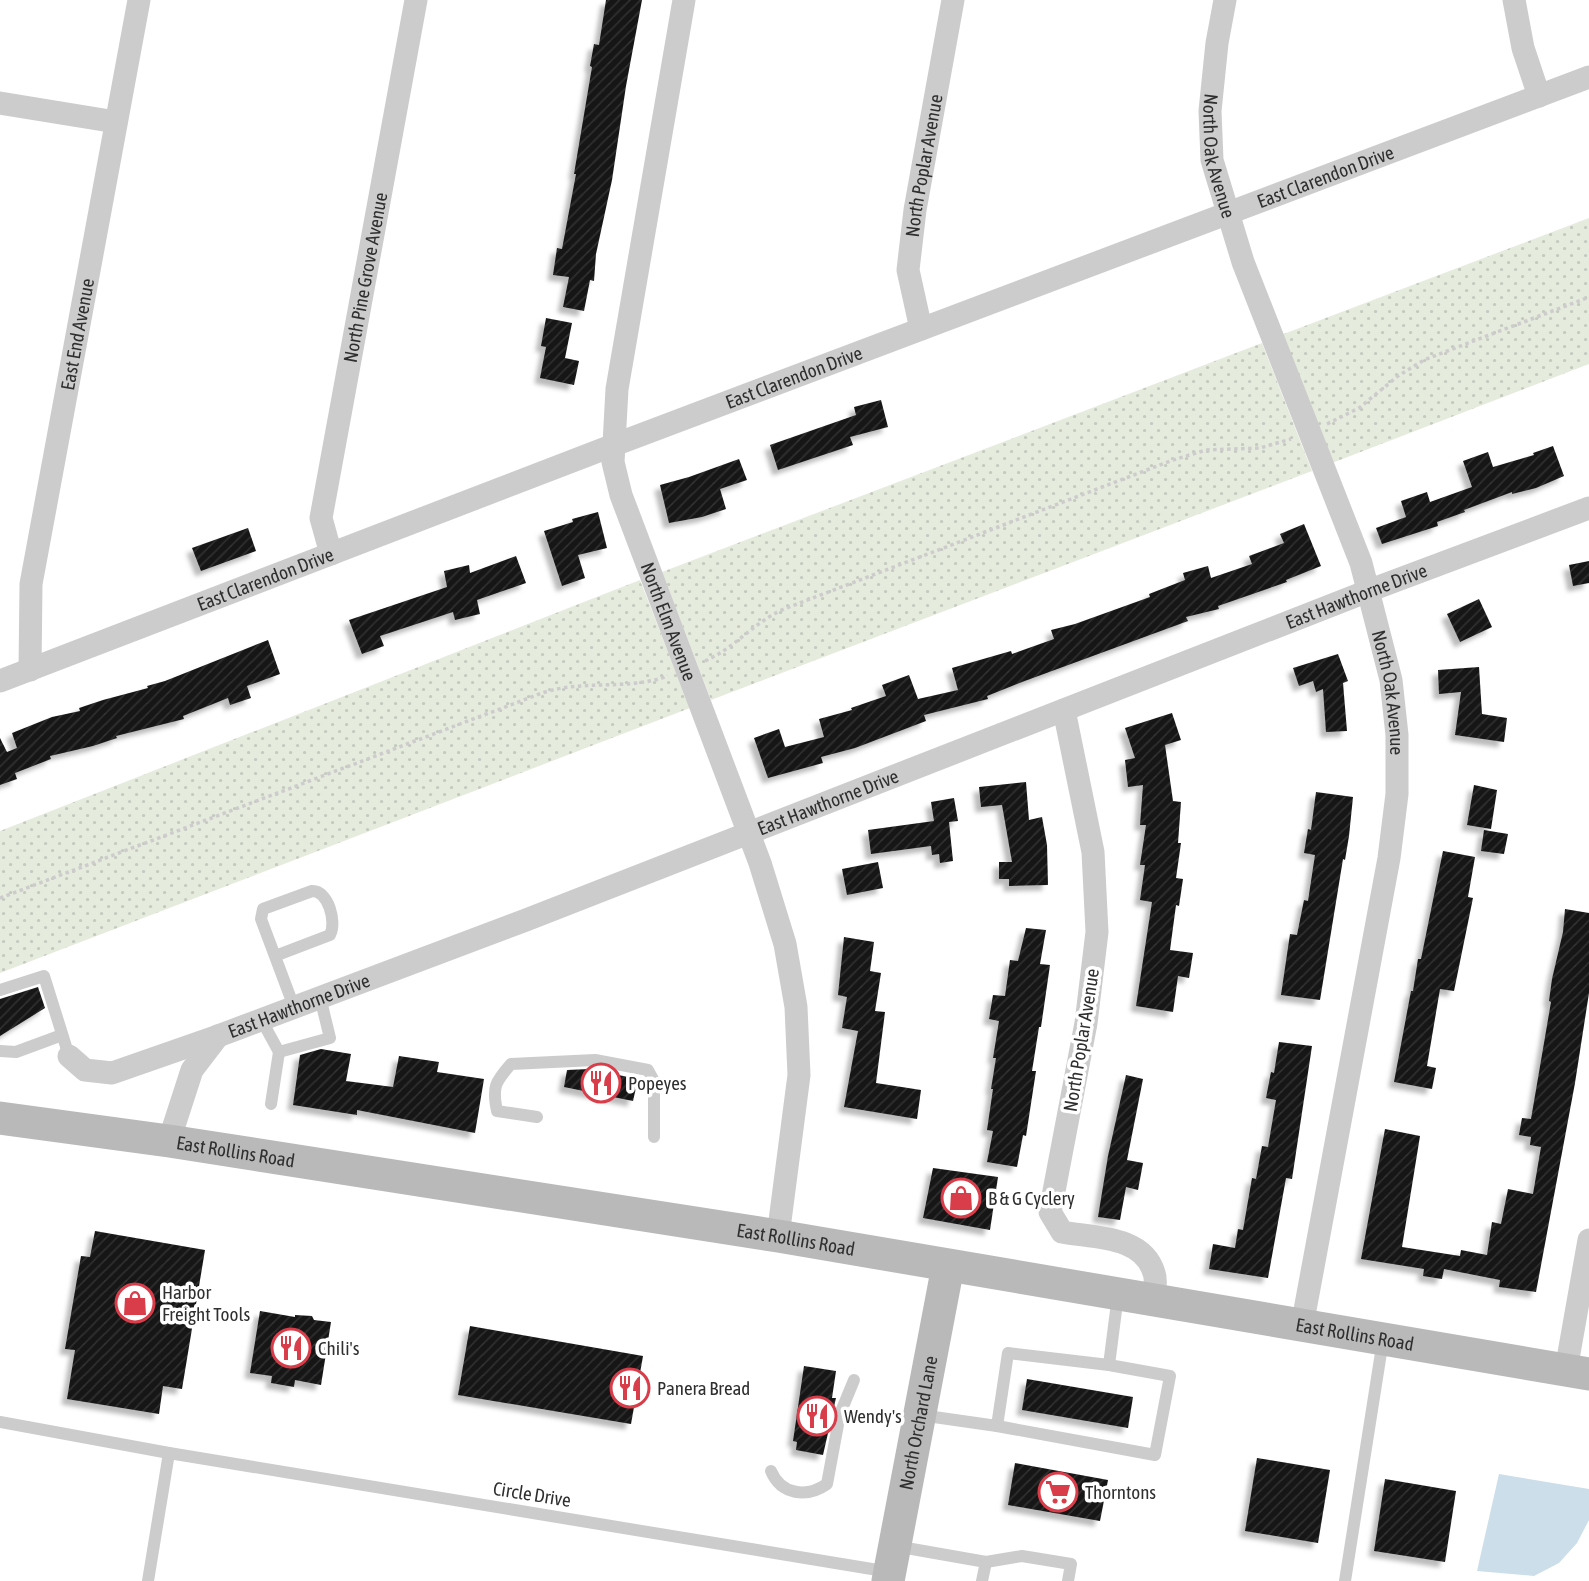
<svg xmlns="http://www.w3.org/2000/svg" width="1589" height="1581" viewBox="0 0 1589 1581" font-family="'Asap Condensed',sans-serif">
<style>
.grass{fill:url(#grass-dots)}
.water{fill:#cbdee9}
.building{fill:url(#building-hatch);filter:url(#shadow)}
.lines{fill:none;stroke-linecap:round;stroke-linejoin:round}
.path{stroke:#ccc;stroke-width:3.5;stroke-dasharray:3.5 3.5;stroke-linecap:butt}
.lane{stroke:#ccc;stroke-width:12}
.street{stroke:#ccc;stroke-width:23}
.secondary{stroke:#b9b9b9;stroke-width:33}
.labels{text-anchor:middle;stroke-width:7;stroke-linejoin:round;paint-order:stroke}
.street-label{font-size:19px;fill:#2f2f2f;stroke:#fff}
.poi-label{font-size:19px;fill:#2f2f2f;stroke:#fff;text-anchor:start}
</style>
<defs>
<pattern id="grass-dots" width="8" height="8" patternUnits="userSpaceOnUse" patternTransform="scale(1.75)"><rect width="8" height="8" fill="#e5ebdd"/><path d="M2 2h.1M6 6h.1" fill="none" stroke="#c5cabe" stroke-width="1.8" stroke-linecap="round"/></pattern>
<pattern id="building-hatch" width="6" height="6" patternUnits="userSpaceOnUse" patternTransform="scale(1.75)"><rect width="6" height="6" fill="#161616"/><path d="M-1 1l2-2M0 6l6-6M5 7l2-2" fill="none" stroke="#303030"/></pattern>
<filter id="shadow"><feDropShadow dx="-5.5" dy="5.5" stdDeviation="2" flood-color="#0004"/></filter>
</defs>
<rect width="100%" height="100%" fill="#fff"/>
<!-- grass -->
<g class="grass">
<polygon points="1589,218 1589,364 1332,463 1281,335"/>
<polygon points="1262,343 1312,471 711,700 662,572"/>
<polygon points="640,580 690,708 0,973 0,831"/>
</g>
<!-- water -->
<polygon class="water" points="1499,1474 1589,1489 1589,1520 1577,1543 1559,1563 1534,1576 1477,1571"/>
<!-- building -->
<g class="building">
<polygon points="606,0 642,0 626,86 612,180 596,254 594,281 590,280 584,311 563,307 569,277 553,275 557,248 562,249 576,174 574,174 592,67 590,66 594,44 599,45"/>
<polygon points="546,318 572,323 565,358 579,361 574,385 540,378 546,347 541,346"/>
<polygon points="881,400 888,427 850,437 853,445 778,470 770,445 856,415 854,407"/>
<polygon points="1553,446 1564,476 1536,488 1512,494 1512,492 1464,510 1465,512 1437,522 1438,526 1382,544 1376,528 1406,517 1401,501 1427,492 1430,502 1472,487 1463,461 1488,452 1493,467 1534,455 1533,453"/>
<polygon points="739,459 747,480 720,489 726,509 702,517 669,523 660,485 689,477"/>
<polygon points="598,512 607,548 578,555 585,578 562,586 544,531 573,522 572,519"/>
<polygon points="1304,524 1321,566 1286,580 1287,582 1218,606 1219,609 1186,617 1188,621 1022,682 987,696 988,699 924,715 926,721 855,748 821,757 823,763 768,778 754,738 779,729 785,747 824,737 819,719 852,710 851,708 886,696 882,685 909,675 918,699 958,690 952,668 1011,651 1012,654 1054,639 1051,630 1075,624 1150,597 1149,594 1185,580 1183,573 1208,566 1211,578 1252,564 1249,556 1284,543 1280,534"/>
<polygon points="248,528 256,551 201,571 192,548"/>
<polygon points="516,556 526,583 477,600 480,614 455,620 453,612 380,636 384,646 362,654 349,620 447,587 444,571 469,565 470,573"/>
<polygon points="1589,561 1589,583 1573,586 1569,565"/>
<polygon points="1479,599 1492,627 1460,642 1447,614"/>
<polygon points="268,640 280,674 247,686 251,698 230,705 228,698 183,716 184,719 116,736 117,738 93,746 50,756 51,759 15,773 17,779 0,785 0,738 7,752 17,748 12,733 52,717 80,711 79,708 103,700 148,688 147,686 165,681"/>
<polygon points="1338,654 1348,681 1343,683 1347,731 1326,732 1323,689 1316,692 1313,681 1299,686 1293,668"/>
<polygon points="1479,667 1482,714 1507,718 1504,742 1455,735 1461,692 1439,694 1438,670"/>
<polygon points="1172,713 1181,740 1165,745 1173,801 1181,802 1178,843 1181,843 1176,878 1183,879 1179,906 1176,905 1170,950 1193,953 1189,978 1178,976 1173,1012 1136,1006 1152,902 1140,900 1145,865 1140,865 1146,825 1140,825 1143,785 1128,787 1125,760 1135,758 1125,728"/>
<polygon points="1026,782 1029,820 1042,817 1047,845 1048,885 1009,886 1009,879 999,879 999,862 1012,862 1002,805 981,807 979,787"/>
<polygon points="1474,785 1497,790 1491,829 1467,825"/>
<polygon points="1316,792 1353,797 1349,836 1345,860 1343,859 1320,1000 1281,995 1290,934 1297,935 1304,900 1308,901 1315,855 1304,853 1308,829 1311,830"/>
<polygon points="954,798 958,821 949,822 953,861 940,863 939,854 932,855 931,846 871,854 868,830 934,821 931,802"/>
<polygon points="1484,830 1508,834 1504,854 1481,851"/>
<polygon points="1443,851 1475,857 1468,897 1473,898 1454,991 1440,989 1427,1066 1436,1068 1432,1089 1394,1082 1411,991 1413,991 1418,959 1421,959"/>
<polygon points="878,862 883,888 847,895 842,869"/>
<polygon points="1565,909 1589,913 1589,993 1575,1083 1536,1292 1499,1287 1500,1280 1444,1269 1442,1279 1423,1276 1424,1269 1361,1259 1385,1129 1420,1136 1402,1247 1460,1256 1461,1250 1487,1255 1492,1222 1501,1224 1508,1189 1533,1194 1541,1147 1530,1145 1531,1137 1519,1135 1522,1118 1531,1119 1551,1002 1549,1001 1552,979 1563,932"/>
<polygon points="1026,928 1046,930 1040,964 1050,965 1041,1027 1039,1027 1032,1071 1036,1071 1026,1136 1023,1135 1017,1167 987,1162 993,1131 987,1130 993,1089 991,1089 996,1058 993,1058 999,1021 989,1019 993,995 1005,996 1010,960 1018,961"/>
<polygon points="844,937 874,942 870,971 881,973 875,1011 885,1012 876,1083 921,1090 917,1119 844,1107 858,1031 842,1028 847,997 838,995"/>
<polygon points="38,987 45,1008 0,1036 0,999"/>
<polygon points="1279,1042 1312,1046 1292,1179 1286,1178 1268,1278 1209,1269 1213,1244 1235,1248 1238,1229 1243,1230 1252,1178 1256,1179 1262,1146 1268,1147 1276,1100 1266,1098 1271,1072 1274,1073"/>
<polygon points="321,1049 351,1054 346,1081 393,1087 399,1056 439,1062 437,1072 484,1079 475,1133 357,1110 357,1115 293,1105 300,1055"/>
<polygon points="589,1069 638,1079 633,1101 564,1087 567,1070"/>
<polygon points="1126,1075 1143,1079 1127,1160 1143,1163 1138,1190 1126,1187 1120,1220 1098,1217 1108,1156"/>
<polygon points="933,1168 998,1177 990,1230 923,1218"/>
<polygon points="95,1231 205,1250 182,1389 163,1386 159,1414 67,1399 75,1350 65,1349 81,1256 90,1257"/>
<polygon points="260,1311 295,1317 295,1315 312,1316 314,1320 331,1322 321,1385 295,1380 294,1387 271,1383 272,1376 250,1373"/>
<polygon points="470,1326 643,1356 631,1424 458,1395"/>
<polygon points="804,1366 836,1371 832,1398 836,1398 823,1455 796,1450 797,1442 793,1441"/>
<polygon points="1027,1379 1133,1397 1128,1428 1022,1410"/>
<polygon points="1257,1458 1330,1470 1318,1543 1245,1531"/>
<polygon points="1015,1463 1108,1480 1100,1521 1008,1505"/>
<polygon points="1385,1479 1456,1491 1445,1562 1374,1551"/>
</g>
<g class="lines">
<!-- path -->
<g class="path">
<polyline points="1327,424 1359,408 1398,376 1424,360 1589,297"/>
<path d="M705 661C735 648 754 622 784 609L1173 460 1206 450 1260 448 1291 439"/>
<path d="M0 898 542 693C584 679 627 691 668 676"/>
</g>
<!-- lane -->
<g class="lane">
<path d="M275 956 330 935C337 922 328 890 312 891L263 909 261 919 294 1007"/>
<polyline points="0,990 44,976 69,1056"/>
<polyline points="261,1019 279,1052 271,1104"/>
<polyline points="0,1051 16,1052 62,1035"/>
<polyline points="279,1052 330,1038 320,997"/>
<path d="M537 1117 497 1111C492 1087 495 1082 511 1064L595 1060 648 1070 654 1081V1137"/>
<polyline points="920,1415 997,1426 1155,1455 1170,1376 1109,1365 1118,1295"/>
<polyline points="0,1422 169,1453 148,1581"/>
<polyline points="997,1426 1008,1353 1109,1365"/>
<polyline points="169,1453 890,1572"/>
<path d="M771 1471C781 1495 807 1498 827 1484L840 1414 854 1380"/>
<polyline points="895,1546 986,1562 982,1581"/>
<polyline points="986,1562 1022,1556 1071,1564 1068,1581"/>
<polyline points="1345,1581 1383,1340"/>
</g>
<!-- street -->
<g class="street">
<path id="s1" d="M684 0 617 389 613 462 621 495 760 863 785 944 796 1007 799 1075 778 1236"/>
<path id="s2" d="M1225 0 1217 43 1210 111 1212 160 1243 262 1361 563 1391 680 1397 735V794L1389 858 1302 1326"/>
<polyline points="1514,0 1523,48 1539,96"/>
<polyline points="0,103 116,122"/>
<path id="s3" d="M921 329 908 270 915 210 953 0"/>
<path id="s4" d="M331 554 321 518 416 0"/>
<path id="s5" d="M30 670 31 584 139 0"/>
<path id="s6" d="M0 681 614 445 1589 77"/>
<path d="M1064 710 1093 852 1097 932 1086 1023 1050 1212 1062 1232C1093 1238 1143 1235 1154 1273 1157 1281 1154 1292 1153 1301"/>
<path id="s7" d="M69 1056 85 1070 112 1073 218 1036 526 920 1368 591 1589 508"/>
<polyline points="169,1141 192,1070 218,1036"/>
<polyline points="1566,1370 1589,1240"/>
</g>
<!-- secondary -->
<g class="secondary">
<path id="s8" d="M0 1118 169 1141 778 1236 1589 1374"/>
<path id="s9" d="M888 1581 948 1266"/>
</g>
</g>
<!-- icons -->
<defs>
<symbol id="restaurant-ring" viewBox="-11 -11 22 22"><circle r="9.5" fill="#fff" stroke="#d93d4a" stroke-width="1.5"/><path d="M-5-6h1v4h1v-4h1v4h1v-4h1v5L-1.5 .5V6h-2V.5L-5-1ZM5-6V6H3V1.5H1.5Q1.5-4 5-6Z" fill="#d93d4a"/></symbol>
<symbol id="shop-ring" viewBox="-11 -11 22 22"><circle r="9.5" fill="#fff" stroke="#d93d4a" stroke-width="1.5"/><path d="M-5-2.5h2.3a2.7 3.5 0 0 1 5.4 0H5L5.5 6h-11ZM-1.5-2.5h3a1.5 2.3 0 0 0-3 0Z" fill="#d93d4a"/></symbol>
<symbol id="supermarket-ring" viewBox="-11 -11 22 22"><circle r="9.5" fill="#fff" stroke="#d93d4a" stroke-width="1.5"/><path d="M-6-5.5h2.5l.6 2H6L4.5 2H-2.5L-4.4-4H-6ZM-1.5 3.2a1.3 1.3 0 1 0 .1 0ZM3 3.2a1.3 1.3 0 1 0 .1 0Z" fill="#d93d4a"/></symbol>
</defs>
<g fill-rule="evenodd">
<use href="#restaurant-ring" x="579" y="1061" width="44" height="44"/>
<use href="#shop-ring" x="939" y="1176" width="44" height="44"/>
<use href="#shop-ring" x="113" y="1281" width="44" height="44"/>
<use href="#restaurant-ring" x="269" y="1326" width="44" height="44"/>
<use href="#restaurant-ring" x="608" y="1366" width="44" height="44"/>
<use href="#restaurant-ring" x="795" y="1394" width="44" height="44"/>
<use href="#supermarket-ring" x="1036" y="1470" width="44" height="44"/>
</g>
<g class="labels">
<!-- street labels -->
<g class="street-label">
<text dy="7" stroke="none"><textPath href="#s2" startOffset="158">North Oak Avenue</textPath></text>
<text dy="7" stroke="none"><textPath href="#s3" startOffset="166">North Poplar Avenue</textPath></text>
<text dy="7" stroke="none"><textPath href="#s6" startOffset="1418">East Clarendon Drive</textPath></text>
<text dy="7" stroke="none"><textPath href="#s4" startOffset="282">North Pine Grove Avenue</textPath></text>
<text dy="7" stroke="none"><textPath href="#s5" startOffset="340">East End Avenue</textPath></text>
<text dy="7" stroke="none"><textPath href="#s6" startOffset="850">East Clarendon Drive</textPath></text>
<text dy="7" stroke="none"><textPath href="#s6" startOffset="284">East Clarendon Drive</textPath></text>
<text dy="7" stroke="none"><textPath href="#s7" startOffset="1381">East Hawthorne Drive</textPath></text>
<text dy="7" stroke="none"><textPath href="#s1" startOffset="637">North Elm Avenue</textPath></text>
<text dy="7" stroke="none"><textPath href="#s2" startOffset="724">North Oak Avenue</textPath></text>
<text dy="7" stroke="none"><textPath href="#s7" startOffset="814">East Hawthorne Drive</textPath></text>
<text dy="7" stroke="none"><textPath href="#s7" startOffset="247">East Hawthorne Drive</textPath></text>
<text transform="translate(1081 1040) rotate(-81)" y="7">North Poplar Avenue</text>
<text dy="7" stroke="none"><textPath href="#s8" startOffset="238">East Rollins Road</textPath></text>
<text dy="7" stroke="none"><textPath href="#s8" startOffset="805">East Rollins Road</textPath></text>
<text dy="7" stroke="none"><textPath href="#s8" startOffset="1372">East Rollins Road</textPath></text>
<text dy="7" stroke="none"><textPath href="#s9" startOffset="161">North Orchard Lane</textPath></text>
<text transform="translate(532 1494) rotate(9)" y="7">Circle Drive</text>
</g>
<!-- poi labels -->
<g class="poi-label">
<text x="628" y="1090">Popeyes</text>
<text x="988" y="1205">B &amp; G Cyclery</text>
<text x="162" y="1299">Harbor<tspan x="162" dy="22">Freight Tools</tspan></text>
<text x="318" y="1355">Chili's</text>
<text x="657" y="1395">Panera Bread</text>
<text x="844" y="1423">Wendy's</text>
<text x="1085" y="1499">Thorntons</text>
</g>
</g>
</svg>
